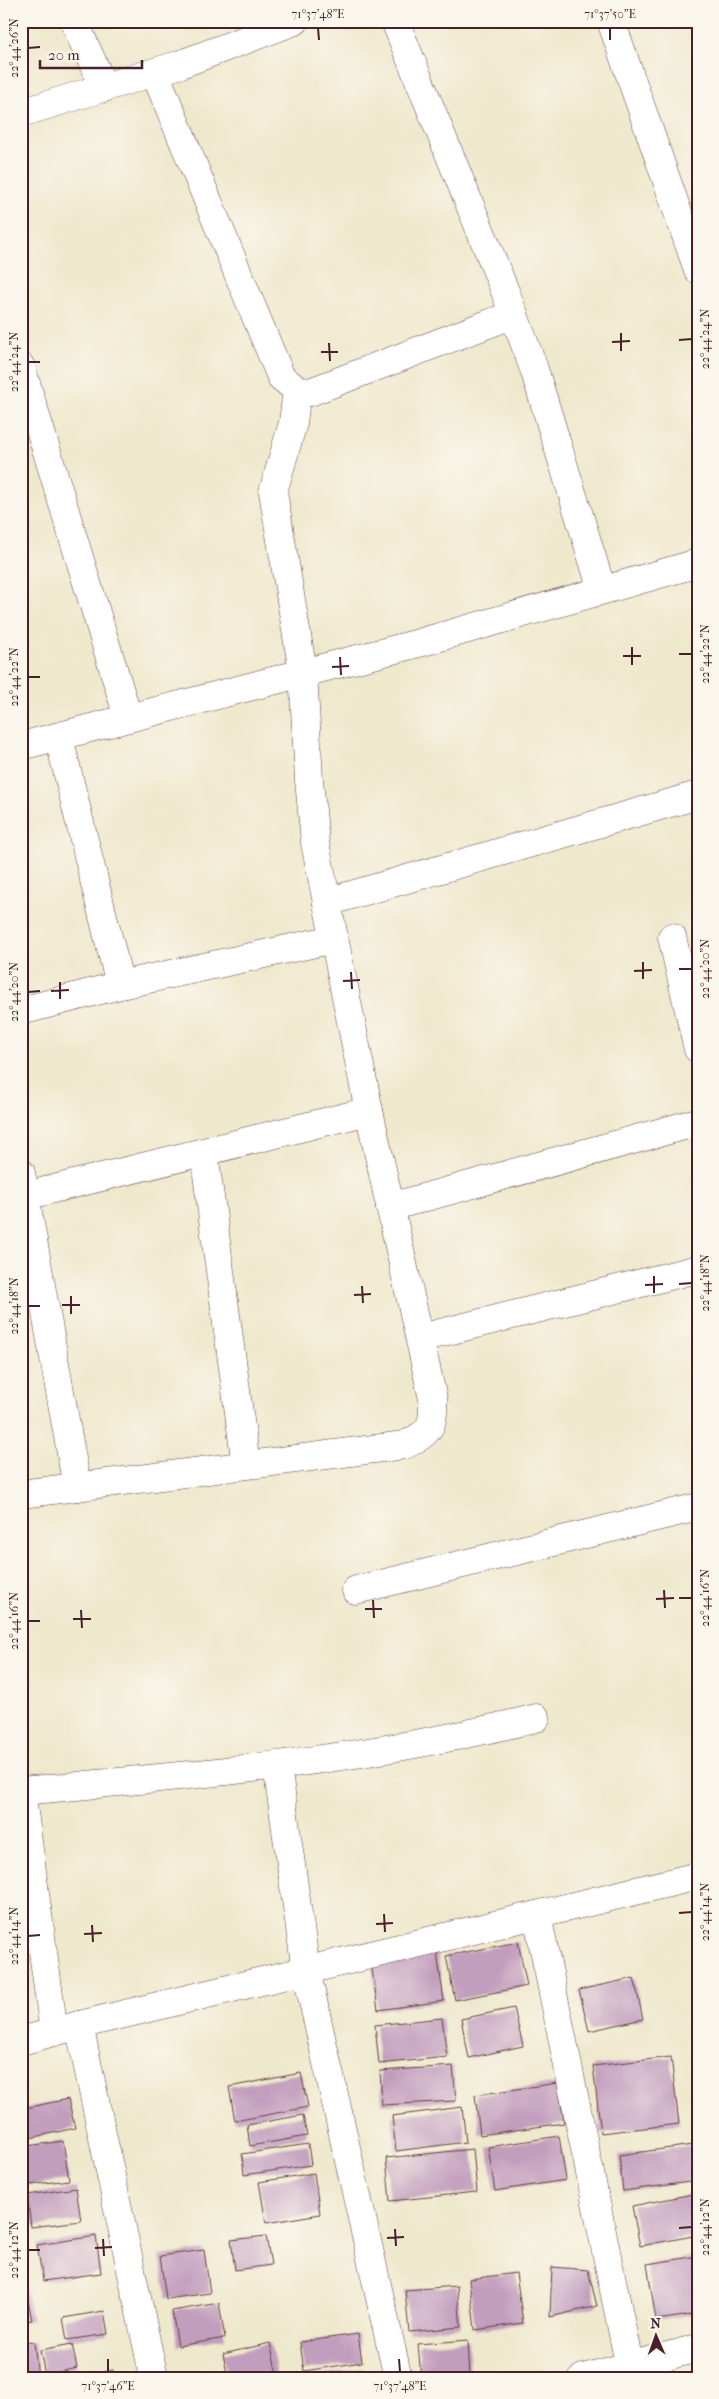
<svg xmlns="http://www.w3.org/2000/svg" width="719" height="2399" viewBox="0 0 719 2399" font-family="'IM FELL French Canon',serif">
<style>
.building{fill:#c29ebe}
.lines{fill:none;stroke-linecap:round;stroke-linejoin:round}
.minor-casing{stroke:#633d43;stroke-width:29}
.minor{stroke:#fff;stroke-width:28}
.ticks{fill:none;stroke:#4a1f2b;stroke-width:2}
.neatline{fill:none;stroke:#4a1f2b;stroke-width:2}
.ticks-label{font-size:12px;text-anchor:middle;fill:#4a1f2b}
</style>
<rect width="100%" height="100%" fill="#fbf7ec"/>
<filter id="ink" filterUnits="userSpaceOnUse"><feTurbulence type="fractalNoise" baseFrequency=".02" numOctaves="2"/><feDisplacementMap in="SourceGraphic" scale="10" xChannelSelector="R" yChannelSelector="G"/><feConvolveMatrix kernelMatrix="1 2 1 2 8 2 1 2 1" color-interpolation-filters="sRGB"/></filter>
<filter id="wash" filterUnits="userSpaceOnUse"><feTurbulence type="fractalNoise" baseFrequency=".0096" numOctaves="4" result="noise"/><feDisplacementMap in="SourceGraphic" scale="20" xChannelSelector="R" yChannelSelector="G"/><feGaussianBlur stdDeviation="1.12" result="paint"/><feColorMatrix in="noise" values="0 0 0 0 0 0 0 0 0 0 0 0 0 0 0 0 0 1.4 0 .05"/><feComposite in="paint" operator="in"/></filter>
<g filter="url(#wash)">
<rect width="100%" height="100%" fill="#eee8cc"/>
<g id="blocks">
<!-- building -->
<g class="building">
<polygon points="518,1942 527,1986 455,2000 446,1956"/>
<polygon points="437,1953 444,2001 378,2010 371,1962"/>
<polygon points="634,1978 643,2019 589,2031 579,1990"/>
<polygon points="514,2008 523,2046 469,2058 461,2019"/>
<polygon points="442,2018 447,2057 379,2064 375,2025"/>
<polygon points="671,2057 679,2124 601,2133 593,2066"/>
<polygon points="453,2066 456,2101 382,2105 380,2071"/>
<polygon points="301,2073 308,2107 235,2121 229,2087"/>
<polygon points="558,2083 564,2123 480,2135 475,2095"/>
<polygon points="68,2099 75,2128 21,2140 21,2109"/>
<polygon points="462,2107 466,2142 396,2151 392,2116"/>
<polygon points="303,2115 307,2136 250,2146 247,2125"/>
<polygon points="559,2136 566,2180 495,2191 488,2147"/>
<polygon points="63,2141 69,2180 21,2186 21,2147"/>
<polygon points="308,2144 311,2165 244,2175 242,2154"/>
<polygon points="693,2145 697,2181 623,2191 619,2155"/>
<polygon points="473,2149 477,2192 390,2201 386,2158"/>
<polygon points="314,2173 320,2214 266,2223 259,2182"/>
<polygon points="76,2188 81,2221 31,2227 27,2195"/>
<polygon points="698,2193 698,2235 640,2246 632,2206"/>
<polygon points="96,2236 101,2273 43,2281 37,2245"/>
<polygon points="266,2236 271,2265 235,2270 231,2240"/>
<polygon points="204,2250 210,2293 166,2299 160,2256"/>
<polygon points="698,2256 698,2314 656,2320 647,2264"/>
<polygon points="552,2267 588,2270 597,2306 550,2317"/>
<polygon points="516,2273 523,2323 475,2330 469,2279"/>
<polygon points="25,2285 32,2320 21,2322 21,2286"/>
<polygon points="457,2286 461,2327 409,2332 405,2290"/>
<polygon points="219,2303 225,2338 178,2346 172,2311"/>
<polygon points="104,2311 108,2334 67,2340 63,2318"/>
<polygon points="358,2334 362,2362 304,2371 300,2342"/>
<polygon points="468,2340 470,2378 421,2378 418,2344"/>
<polygon points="34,2342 38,2378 21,2378 21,2343"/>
<polygon points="270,2343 278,2378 228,2378 223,2354"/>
<polygon points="72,2344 77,2368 45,2375 40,2350"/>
<polygon points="364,2369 365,2378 310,2378 310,2376"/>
<polygon points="113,2370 114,2378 76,2378 76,2377"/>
</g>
</g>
</g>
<g filter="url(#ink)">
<use href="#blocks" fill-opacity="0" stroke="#633d43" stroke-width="1"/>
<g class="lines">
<defs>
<g id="minor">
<polyline points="74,21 104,88"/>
<polyline points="395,21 505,291 534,369 602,590"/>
<polyline points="611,21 698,270"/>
<polyline points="155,73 281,377 297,390 310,392 514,314"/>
<polyline points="21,113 181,64 295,21"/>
<polyline points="21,367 128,717"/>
<polyline points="59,738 120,985"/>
<polyline points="21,746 419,643 698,563"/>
<polyline points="327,902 698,795"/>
<polyline points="672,937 698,1049"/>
<polyline points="21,1011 120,985 334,939"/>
<polyline points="204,1152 246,1465"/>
<polyline points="21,1173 77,1487"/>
<polyline points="21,1197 369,1111"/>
<polyline points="390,1207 698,1122"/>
<polyline points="420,1338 698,1269"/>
<path d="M21 1494 405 1445C430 1432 434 1428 433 1399L369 1111 315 843 309 780 303 672 273 492 293 423 297 390"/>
<polyline points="356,1590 698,1507"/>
<polyline points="277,1766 306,1970 398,2378"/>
<path d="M21 1791C194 1775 367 1761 536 1718"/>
<polyline points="21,1791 54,2032"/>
<polyline points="537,1915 632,2378"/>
<polyline points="79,2025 154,2378"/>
<polyline points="21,2041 79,2025 698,1876"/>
<polyline points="583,2378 698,2348"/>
</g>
</defs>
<!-- minor casing -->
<use href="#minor" class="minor-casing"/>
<!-- minor -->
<use href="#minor" class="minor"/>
</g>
</g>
<!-- ticks -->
<path class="ticks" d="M318 28 319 40M610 28V40M28 48 40 47M621 333V351M679 340 692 339M612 342 630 341M329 343 330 361M321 352H338M28 362H40M632 647V665M679 654H692M623 656H641M340 657 341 675M332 667 349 666M28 677H40M643 962V979M679 969H692M634 971 652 970M351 972 352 989M343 981 360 980M60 982V999M51 991 69 990M28 992 40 991M654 1276V1293M679 1284 692 1283M645 1285 663 1284M362 1286 363 1303M354 1295 371 1294M71 1296V1314M62 1305H80M28 1306H40M664 1590 665 1608M679 1598H692M656 1599 674 1598M373 1600 374 1618M365 1609H382M81 1610 82 1628M73 1619H91M28 1621H40M679 1913 692 1912M384 1914 385 1932M376 1924 393 1923M92 1925 93 1942M84 1934 102 1933M28 1936 40 1935M679 2228 692 2227M395 2229 396 2246M387 2238 404 2237M103 2239 104 2256M95 2248 112 2247M28 2250H40M108 2359V2372M399 2359 400 2372"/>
<!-- margin -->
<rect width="719" height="2399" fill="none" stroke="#fbf7ec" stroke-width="55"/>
<!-- north arrow -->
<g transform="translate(656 2336) rotate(358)" stroke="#fbf7ec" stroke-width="4" paint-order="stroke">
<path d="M0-4L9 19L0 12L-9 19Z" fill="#4a1f2b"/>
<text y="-8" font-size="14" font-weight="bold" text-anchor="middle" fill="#4a1f2b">N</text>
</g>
<!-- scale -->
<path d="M40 60v8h102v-8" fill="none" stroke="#4a1f2b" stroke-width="2.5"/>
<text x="48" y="60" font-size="15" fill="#4a1f2b" stroke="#fbf7ec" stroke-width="4" paint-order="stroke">20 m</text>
<rect x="28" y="28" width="664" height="2344" class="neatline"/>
<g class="ticks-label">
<text x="318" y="18">71°37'48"E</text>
<text x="610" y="18">71°37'50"E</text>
<text transform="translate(14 48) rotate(-90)" y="4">22°44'26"N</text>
<text transform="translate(705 339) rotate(-90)" y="4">22°44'24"N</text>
<text transform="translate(14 362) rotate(-90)" y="4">22°44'24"N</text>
<text transform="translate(705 654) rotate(-90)" y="4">22°44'22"N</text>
<text transform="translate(14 677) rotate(-90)" y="4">22°44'22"N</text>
<text transform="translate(705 969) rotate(-90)" y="4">22°44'20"N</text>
<text transform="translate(14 992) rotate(-90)" y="4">22°44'20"N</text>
<text transform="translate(705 1283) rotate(-90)" y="4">22°44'18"N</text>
<text transform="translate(14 1306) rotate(-90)" y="4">22°44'18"N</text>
<text transform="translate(705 1598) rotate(-90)" y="4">22°44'16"N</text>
<text transform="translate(14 1621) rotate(-90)" y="4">22°44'16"N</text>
<text transform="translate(705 1912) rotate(-90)" y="4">22°44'14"N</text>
<text transform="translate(14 1936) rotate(-90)" y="4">22°44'14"N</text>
<text transform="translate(705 2227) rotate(-90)" y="4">22°44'12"N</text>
<text transform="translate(14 2250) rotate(-90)" y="4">22°44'12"N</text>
<text x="108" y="2390">71°37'46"E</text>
<text x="400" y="2390">71°37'48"E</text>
</g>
</svg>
